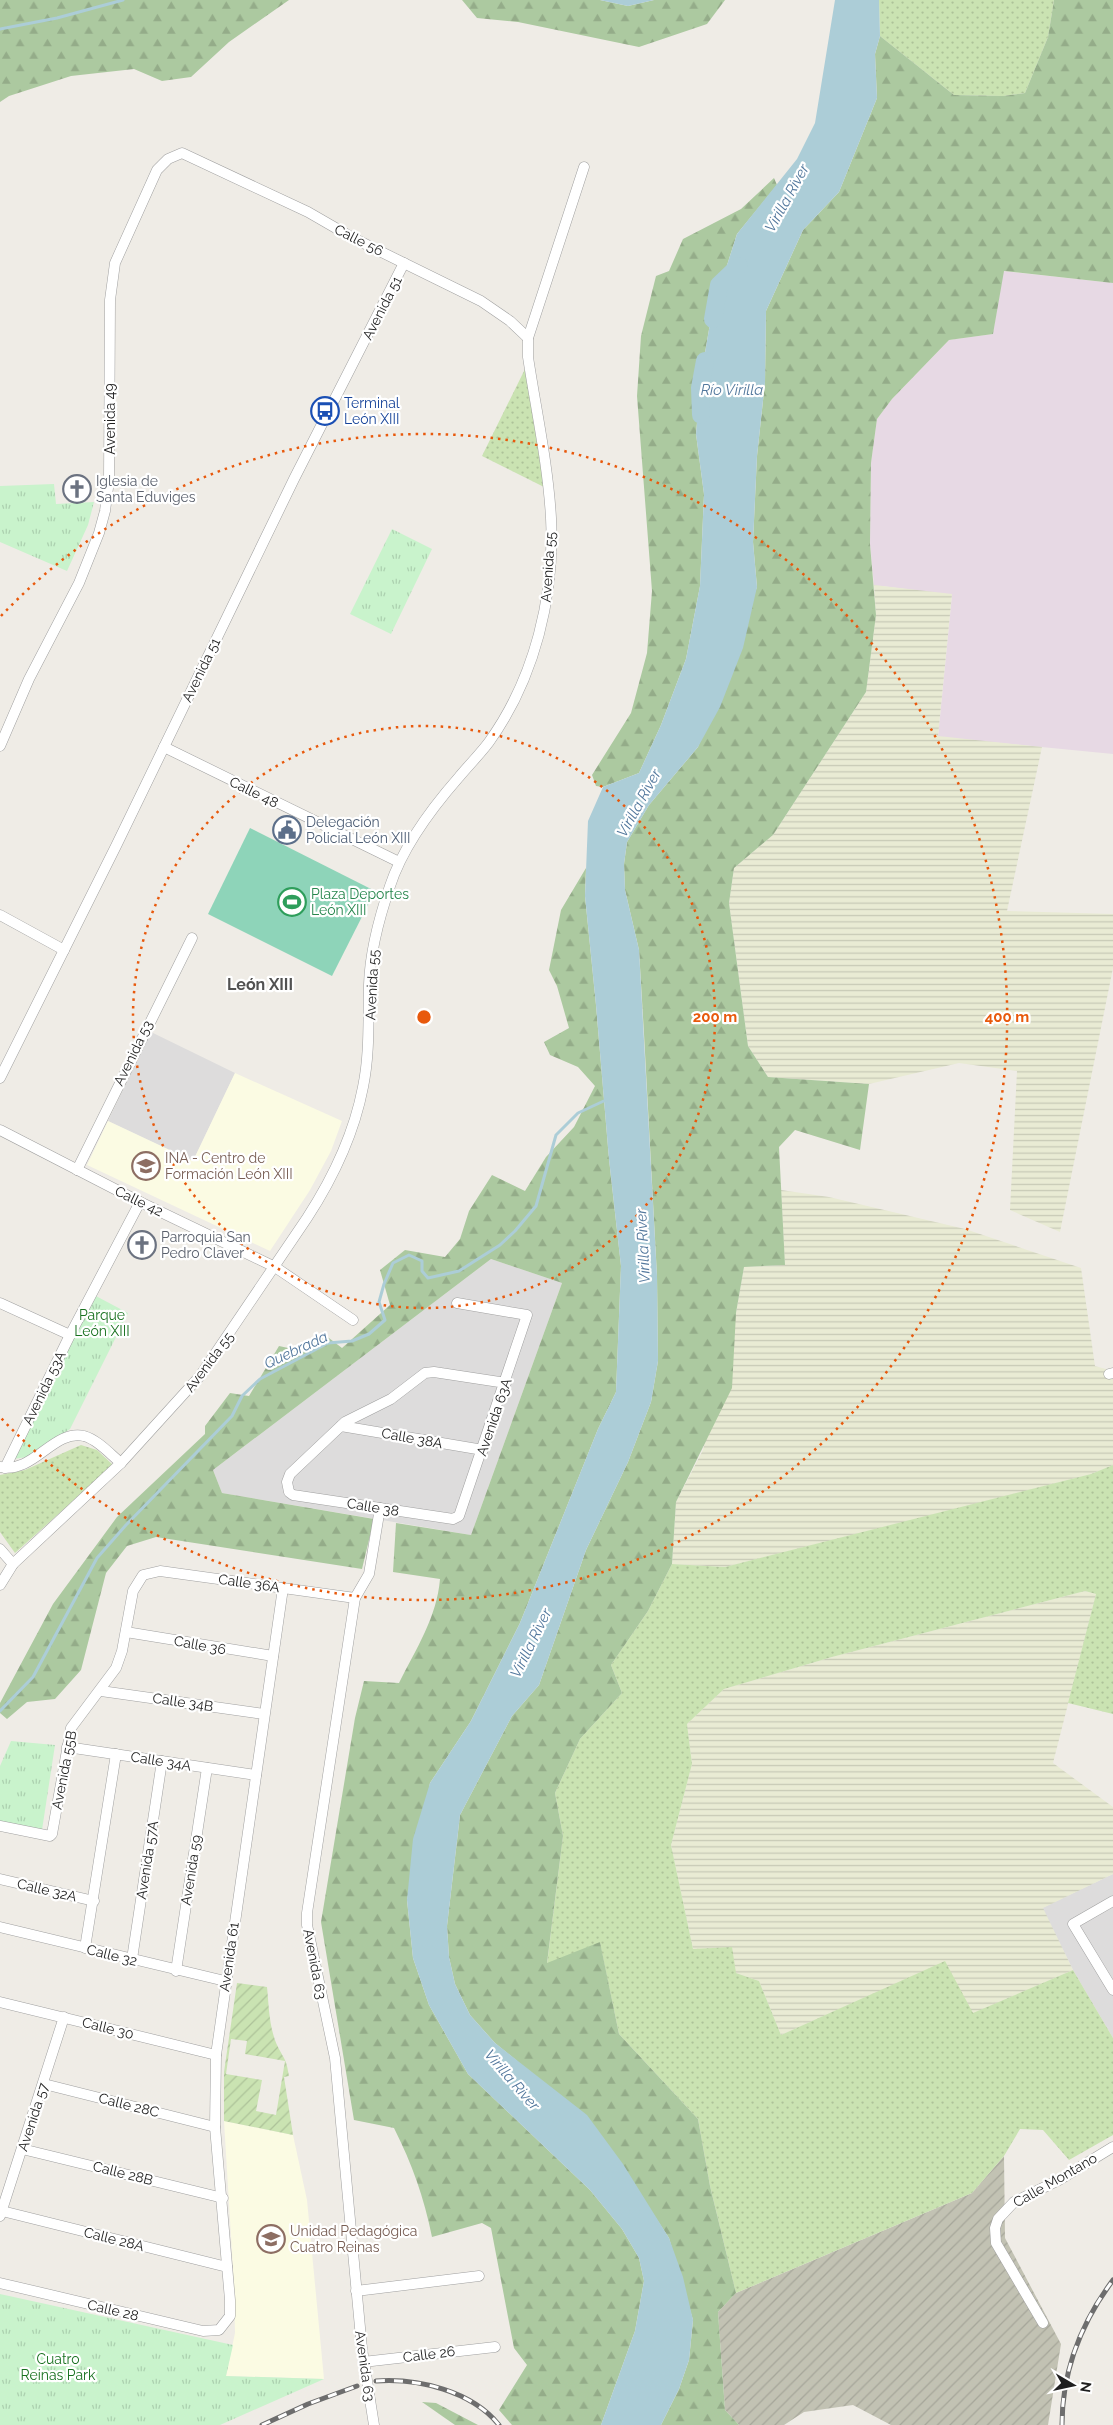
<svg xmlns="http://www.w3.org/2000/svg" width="1113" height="2425" viewBox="0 0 1113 2425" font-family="Raleway,sans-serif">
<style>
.residential{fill:#dddcdc}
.industrial{fill:#e7d9e4}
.education{fill:#fbfbe3}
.construction{fill:url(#construction-furrows)}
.farmland{fill:url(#farmland-rules)}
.grass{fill:url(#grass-dots)}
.forest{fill:url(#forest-firs)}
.park{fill:url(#park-tufts)}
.garden{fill:url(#garden-furrows);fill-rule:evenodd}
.pitch{fill:#8ed4b9}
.water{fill:#accdd7}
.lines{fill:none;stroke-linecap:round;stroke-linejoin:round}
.stream{stroke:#accdd7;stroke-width:3}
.river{stroke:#accdd7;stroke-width:18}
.minor-casing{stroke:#a0a0a0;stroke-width:11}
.minor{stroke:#fff;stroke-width:10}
.rail-casing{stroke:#6d6d6d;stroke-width:5}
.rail{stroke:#fff;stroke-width:3;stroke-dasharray:9;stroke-linecap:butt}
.ring{fill:none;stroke:#e8590c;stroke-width:2.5;stroke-dasharray:2.5 5}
.labels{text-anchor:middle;stroke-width:4.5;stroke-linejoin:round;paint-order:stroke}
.street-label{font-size:14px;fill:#1f1f1f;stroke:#fff}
.transit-label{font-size:14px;fill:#164399;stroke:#fff;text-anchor:start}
.worship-label{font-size:14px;fill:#5b616d;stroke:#fff;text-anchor:start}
.service-label{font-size:14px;fill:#4e5e75;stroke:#fff;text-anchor:start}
.leisure-label{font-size:14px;fill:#27864d;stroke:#fff;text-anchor:start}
.education-label{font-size:14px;fill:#785e54;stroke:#fff;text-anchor:start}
.park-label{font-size:14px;fill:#197120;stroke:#fff}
.water-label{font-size:15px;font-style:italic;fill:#53789d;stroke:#fff}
.quarter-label{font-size:16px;font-weight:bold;fill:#525252;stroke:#fff}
.centre{fill:#e8590c;stroke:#fff;stroke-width:2.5}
.ring-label{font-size:15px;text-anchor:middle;font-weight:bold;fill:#e8590c;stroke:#fff;stroke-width:4.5;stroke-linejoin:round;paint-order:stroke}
</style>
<defs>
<pattern id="construction-furrows" width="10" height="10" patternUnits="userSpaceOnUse" patternTransform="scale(1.25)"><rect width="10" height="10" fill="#c2c2b3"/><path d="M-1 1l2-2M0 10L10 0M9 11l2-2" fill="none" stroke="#a6a69a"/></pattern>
<pattern id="farmland-rules" width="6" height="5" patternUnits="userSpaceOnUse" patternTransform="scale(1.25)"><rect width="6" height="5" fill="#e9ebd4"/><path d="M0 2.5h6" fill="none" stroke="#c7c9b6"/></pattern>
<pattern id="grass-dots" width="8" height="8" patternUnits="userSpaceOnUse" patternTransform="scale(1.25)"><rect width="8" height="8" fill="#cae3b2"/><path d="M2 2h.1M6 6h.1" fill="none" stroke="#adc299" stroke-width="1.8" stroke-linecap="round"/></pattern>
<pattern id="forest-firs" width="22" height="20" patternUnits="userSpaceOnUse" patternTransform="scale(1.25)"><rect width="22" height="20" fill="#acc9a0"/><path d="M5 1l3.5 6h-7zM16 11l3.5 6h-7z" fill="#94ac89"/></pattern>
<pattern id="park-tufts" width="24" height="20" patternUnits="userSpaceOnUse" patternTransform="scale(1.25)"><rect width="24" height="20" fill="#c9f3cc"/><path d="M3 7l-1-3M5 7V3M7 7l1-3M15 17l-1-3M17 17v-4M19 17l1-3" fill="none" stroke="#acd0af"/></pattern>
<pattern id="garden-furrows" width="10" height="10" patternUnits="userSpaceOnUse" patternTransform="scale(1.25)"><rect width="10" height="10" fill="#cae3b2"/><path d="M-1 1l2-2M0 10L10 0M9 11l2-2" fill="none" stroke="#adc299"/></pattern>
</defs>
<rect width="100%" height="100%" fill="#efece6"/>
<!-- residential -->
<g class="residential">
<polygon points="151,1032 235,1073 193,1161 108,1121"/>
<polygon points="491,1259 562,1283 471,1535 222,1493 213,1470"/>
<polygon points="1113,1874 1113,2038 1073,1970 1042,1908"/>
</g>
<!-- industrial -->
<polygon class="industrial" points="1003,271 1113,283 1113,754 938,737 952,595 874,585 870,544 871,463 877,419 892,399 949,340 993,334"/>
<!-- education -->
<g class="education">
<polygon points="235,1073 342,1121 331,1151 310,1190 270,1251 87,1165 108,1121 193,1161"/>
<polygon points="224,2121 293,2135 307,2200 324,2379 226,2376 235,2333 234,2286"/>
</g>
<!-- construction -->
<polygon class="construction" points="1004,2156 1005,2238 1061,2344 1048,2425 891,2425 853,2405 804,2412 784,2425 739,2425 725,2410 718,2312 736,2293 972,2193"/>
<!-- farmland -->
<g class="farmland">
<polygon points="874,585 952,594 938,736 1042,747 1007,911 1113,914 1113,968 1060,1232 1010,1210 1017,1071 959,1063 869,1084 768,1077 748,1046 729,903 734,868 773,835 866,692 876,615"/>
<polygon points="781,1190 829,1197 965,1229 1081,1268 1095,1366 1113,1371 1113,1465 1091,1474 952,1510 725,1567 672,1564 676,1502 703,1450 736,1313 744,1267 785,1265"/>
<polygon points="1085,1591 1096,1594 1053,1763 1113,1807 1113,1874 1043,1908 1073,1970 972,2014 945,1962 781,2035 759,1981 736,1973 693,1949 671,1845 692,1764 687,1724 724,1689 832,1657"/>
</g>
<!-- grass -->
<g class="grass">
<polygon points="879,0 1054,0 1048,37 1025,93 1003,96 954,95 880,36"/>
<polygon points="526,367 527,376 544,487 482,456"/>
<polygon points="81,1445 97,1450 113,1465 15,1553 0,1532 0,1475 25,1470"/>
<polygon points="1113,1465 1113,1714 1068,1703 1096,1594 1085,1591 832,1657 724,1689 687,1724 692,1764 671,1845 693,1949 732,1947 736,1973 759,1981 781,2035 945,1961 973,2013 1073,1970 1113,2038 1113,2135 1069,2160 1043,2130 1020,2129 1004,2156 972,2193 736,2293 710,2186 698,2119 619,2034 600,1943 547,1964 563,1836 555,1793 580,1739 622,1693 611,1665 648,1611 672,1564 725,1567 1091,1474"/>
</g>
<!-- forest -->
<g class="forest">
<polygon points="0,0 289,0 229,42 191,77 162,81 134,69 71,76 9,96 0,102"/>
<polygon points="462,0 600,0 628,6 654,0 725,0 707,24 639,47 518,22 477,18"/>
<polygon points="1054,0 1113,0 1113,283 1004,271 993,334 949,340 892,399 877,419 871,463 870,544 876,615 866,692 773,835 734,868 729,903 748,1046 768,1077 869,1084 860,1150 795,1130 779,1147 785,1265 744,1267 736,1313 732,1388 676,1502 672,1564 648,1611 611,1665 622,1693 580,1739 555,1793 563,1836 547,1963 600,1942 619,2034 698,2119 710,2186 736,2293 718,2312 725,2410 739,2425 661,2425 679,2389 689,2360 693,2320 669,2238 650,2209 516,2060 495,2043 470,2015 455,1984 449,1957 447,1926 460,1815 512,1716 539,1685 586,1550 628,1462 651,1402 658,1361 657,1276 644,1034 639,950 625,890 624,864 627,842 649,805 698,747 757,587 753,542 757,456 765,382 766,311 803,230 839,192 877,98 875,54 880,36 954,95 1003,96 1025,93 1048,37"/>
<polygon points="774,178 777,185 737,234 712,312 701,376 696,434 704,494 700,586 686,659 661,725 639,773 603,787 596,786 592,775 631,713 647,653 652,591 637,396 641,336 656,276 669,271 683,239 741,209"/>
<path d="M586 868 585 896 596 1005 609 1159 621 1266 616 1392 598 1429 520 1623 471 1721 430 1783 407 1900 413 1958 429 2005 468 2074 590 2190 622 2229 639 2258 644 2281 635 2331 601 2425H512L499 2410 527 2365 514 2348 491 2228 482 2223 432 2237C424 2197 412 2164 394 2128L354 2120 321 1922 355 1718 364 1681 399 1683C416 1649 437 1617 440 1579L393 1572 396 1523 471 1535 562 1283 491 1259 213 1470 222 1493 374 1519 362 1569 156 1537 127 1546 106 1573 81 1670 55 1699 27 1702 7 1719 0 1713V1703L53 1604 117 1517 205 1434V1426L230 1393 249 1396 279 1346 302 1351 325 1335 342 1348 390 1305 380 1270 405 1250 445 1257 460 1239 469 1211 492 1175 525 1191 546 1157 574 1127 595 1086 578 1067 550 1055 544 1042 569 1028 557 986 549 970 561 910Z"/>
<polygon points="422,2402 436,2403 478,2425 455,2425"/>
</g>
<!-- park -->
<g class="park">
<polygon points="54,484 56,504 94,502 88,525 67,571 0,542 0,486"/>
<polygon points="392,529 432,549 391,634 350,614"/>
<polygon points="94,1295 128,1313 70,1429 27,1457 13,1459"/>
<polygon points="11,1741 55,1745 42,1830 0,1822 0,1766"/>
<polygon points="0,2294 233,2345 226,2376 324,2379 220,2425 0,2425"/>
</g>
<!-- garden -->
<path class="garden" d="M237 1983 267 1987C269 2007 269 2029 278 2047 285 2061 286 2058 289 2076L284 2077 293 2135 224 2121V2072ZM231 2039 247 2041 245 2054 285 2061 276 2115 256 2111 262 2080 226 2074Z"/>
<!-- pitch -->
<polygon class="pitch" points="250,828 375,891 332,976 208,914"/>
<!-- water -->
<g class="water">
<polygon points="600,0 654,0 628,6"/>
<polygon points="835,0 879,0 880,36 875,54 877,98 839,192 803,230 766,311 765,382 757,456 753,542 757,587 743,648 720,707 698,747 649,805 627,842 624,864 625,890 639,950 657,1276 658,1361 651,1402 628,1462 586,1550 539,1685 512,1716 460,1815 447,1926 449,1957 455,1984 470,2015 495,2043 587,2115 623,2164 669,2238 683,2277 693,2320 689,2360 679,2389 661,2425 601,2425 635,2331 644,2281 639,2258 622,2229 590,2190 468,2074 429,2005 413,1958 407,1900 413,1839 430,1783 471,1721 520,1623 598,1429 616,1392 621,1266 609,1159 596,1005 585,896 588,821 603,787 639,773 661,725 686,659 700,586 704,494 696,434 701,376 712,312 737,234 797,159 815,123"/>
</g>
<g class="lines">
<!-- stream -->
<g class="stream">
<polyline points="0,29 57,18 123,0"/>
<polyline points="0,1711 33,1677 97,1558 126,1525 232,1416 242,1396 260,1379 328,1343 352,1341 369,1334 385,1320 379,1302 384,1284 393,1263 409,1255 422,1261 422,1271 428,1278 459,1271 500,1245 515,1231 536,1206 556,1135 578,1113 608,1099"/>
</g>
<!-- river -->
<g class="river">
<polyline points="713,319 719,285 739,266"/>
<polyline points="701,415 700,388 705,361"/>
</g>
<defs>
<g id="minor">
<polyline points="0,746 29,679 79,583 99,533 105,511 109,480 110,300 115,263 157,170 168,159 182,153 308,212 353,238 481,301 510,321 528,338"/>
<polyline points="164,747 399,862"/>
<polyline points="0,915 64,950"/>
<polyline points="0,1078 116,846 294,479 404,263"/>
<polyline points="0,1130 140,1202 275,1267 353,1320"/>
<polyline points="77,1170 192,938"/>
<polyline points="0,1303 70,1335"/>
<polyline points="457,1303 527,1315 459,1516 453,1519 293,1495 289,1492 287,1482 290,1474 345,1422 391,1399 425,1373 434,1372 506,1383"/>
<polyline points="1109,1374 1113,1373"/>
<polyline points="341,1426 483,1450"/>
<path d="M0 1467C34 1474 53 1429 84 1436 98 1440 110 1454 121 1463"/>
<polyline points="5,1468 70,1335 140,1202"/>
<polyline points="0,1549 13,1564"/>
<path d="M0 1585 13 1564 121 1463 200 1376 307 1218C333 1178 354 1134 363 1087 370 1053 368 1019 369 985 370 951 379 918 390 886 403 846 431 809 459 777 469 765 480 754 489 742 535 678 555 595 551 518 548 464 536 410 528 357V338L584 167"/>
<polyline points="126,1632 273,1656"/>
<polyline points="101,1691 264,1714"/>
<polyline points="67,1747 256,1775"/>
<polyline points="0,1826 50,1836 52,1834 71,1728 116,1668 122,1651 133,1591 143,1575 160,1571 355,1598"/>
<polyline points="0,1879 94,1901"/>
<polyline points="1113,1901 1073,1924 1113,1990"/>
<polyline points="0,1927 225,1981"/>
<polyline points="85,1948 116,1754"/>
<polyline points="132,1959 162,1761"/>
<polyline points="176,1971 207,1768"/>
<polyline points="0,2002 216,2055"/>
<polyline points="44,2084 215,2127"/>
<polyline points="22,2149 223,2198"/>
<polyline points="2,2211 227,2267"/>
<polyline points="0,2216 64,2017"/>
<polyline points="0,2283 203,2331 219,2330 230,2316 230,2300 215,2127 216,2055 283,1588"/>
<polyline points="356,2291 479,2276"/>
<polyline points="1043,2323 996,2243 995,2228 998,2219 1014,2202 1059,2180 1113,2147"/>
<polyline points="363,2362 495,2347"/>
<polyline points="374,2425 362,2349 335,2058 307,1925 307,1913 355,1598 369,1574 380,1508"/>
</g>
</defs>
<!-- minor casing -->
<use href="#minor" class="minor-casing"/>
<!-- minor -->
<use href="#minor" class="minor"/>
<defs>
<g id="rail">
<path d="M376 2381C418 2378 472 2391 499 2425"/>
<polyline points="262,2425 308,2404 357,2386"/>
<path d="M1062 2425C1062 2371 1081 2323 1113 2280"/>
</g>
</defs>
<!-- rail casing -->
<use href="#rail" class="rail-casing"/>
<!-- rail -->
<use href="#rail" class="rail"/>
</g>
<!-- distance rings -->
<g class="ring">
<circle cx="424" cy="1017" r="291"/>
<path d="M1 616A583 583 0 1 1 1 1418"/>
</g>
<!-- icons -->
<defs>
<symbol id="bus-ring" viewBox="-11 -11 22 22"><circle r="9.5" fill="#fff" stroke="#1a4fb4" stroke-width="1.5"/><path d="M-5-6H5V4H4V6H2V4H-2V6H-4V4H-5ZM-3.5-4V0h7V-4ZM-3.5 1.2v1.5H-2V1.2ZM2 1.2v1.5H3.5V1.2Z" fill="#1a4fb4"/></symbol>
<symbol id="church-ring" viewBox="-11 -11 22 22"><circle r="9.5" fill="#fff" stroke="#6b7280" stroke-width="1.5"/><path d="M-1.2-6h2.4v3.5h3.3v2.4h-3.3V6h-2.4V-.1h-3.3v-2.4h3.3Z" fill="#6b7280"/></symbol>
<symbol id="civic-ring" viewBox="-11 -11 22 22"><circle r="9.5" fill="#fff" stroke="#5c6f8a" stroke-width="1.5"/><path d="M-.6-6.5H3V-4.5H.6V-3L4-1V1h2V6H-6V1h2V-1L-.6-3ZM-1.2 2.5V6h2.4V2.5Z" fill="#5c6f8a"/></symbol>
<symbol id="stadium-ring" viewBox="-11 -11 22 22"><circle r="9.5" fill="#fff" stroke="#2e9e5b" stroke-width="1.5"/><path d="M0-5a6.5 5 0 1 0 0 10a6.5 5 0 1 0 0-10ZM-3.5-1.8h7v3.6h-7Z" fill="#2e9e5b"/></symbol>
<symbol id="university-ring" viewBox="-11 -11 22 22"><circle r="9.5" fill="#fff" stroke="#8d6e63" stroke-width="1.5"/><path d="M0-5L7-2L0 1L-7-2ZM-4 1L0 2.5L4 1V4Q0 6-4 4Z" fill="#8d6e63"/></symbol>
<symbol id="school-ring" viewBox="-11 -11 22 22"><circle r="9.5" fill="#fff" stroke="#8d6e63" stroke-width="1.5"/><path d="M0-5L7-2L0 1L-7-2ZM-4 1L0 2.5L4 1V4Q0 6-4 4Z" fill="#8d6e63"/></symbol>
</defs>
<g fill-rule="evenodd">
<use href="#bus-ring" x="309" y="395" width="32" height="32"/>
<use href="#church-ring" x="61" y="473" width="32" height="32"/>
<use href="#civic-ring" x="271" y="814" width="32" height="32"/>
<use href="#stadium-ring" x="276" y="886" width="32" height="32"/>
<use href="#university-ring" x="130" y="1150" width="32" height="32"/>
<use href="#church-ring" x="126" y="1229" width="32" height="32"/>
<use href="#school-ring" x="255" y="2223" width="32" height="32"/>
</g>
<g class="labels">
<!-- street labels -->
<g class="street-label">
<text transform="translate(359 240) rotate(27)" y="5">Calle 56</text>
<text transform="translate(382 308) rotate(-63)" y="5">Avenida 51</text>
<text transform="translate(110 419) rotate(-90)" y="5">Avenida 49</text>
<text transform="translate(548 567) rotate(-86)" y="5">Avenida 55</text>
<text transform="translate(201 670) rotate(-64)" y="5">Avenida 51</text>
<text transform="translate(254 792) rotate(26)" y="5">Calle 48</text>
<text transform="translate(372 985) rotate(-87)" y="5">Avenida 55</text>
<text transform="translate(133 1053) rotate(-64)" y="5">Avenida 53</text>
<text transform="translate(139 1201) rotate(26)" y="5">Calle 42</text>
<text transform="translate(209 1362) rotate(-53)" y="5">Avenida 55</text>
<text transform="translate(44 1388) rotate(-64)" y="5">Avenida 53A</text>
<text transform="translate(494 1417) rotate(-71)" y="5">Avenida 63A</text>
<text transform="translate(412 1438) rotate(10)" y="5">Calle 38A</text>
<text transform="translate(373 1507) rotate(9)" y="5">Calle 38</text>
<text transform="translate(249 1583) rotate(8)" y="5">Calle 36A</text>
<text transform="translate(200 1645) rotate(10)" y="5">Calle 36</text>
<text transform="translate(183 1702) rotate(8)" y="5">Calle 34B</text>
<text transform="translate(161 1761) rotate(9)" y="5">Calle 34A</text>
<text transform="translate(64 1770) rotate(-79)" y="5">Avenida 55B</text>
<text transform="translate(147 1860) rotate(-81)" y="5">Avenida 57A</text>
<text transform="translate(191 1870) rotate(-81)" y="5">Avenida 59</text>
<text transform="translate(47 1890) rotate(13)" y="5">Calle 32A</text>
<text transform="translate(112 1955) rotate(14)" y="5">Calle 32</text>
<text transform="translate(229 1957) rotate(-82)" y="5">Avenida 61</text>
<text transform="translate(315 1964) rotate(79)" y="5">Avenida 63</text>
<text transform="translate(108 2028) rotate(14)" y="5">Calle 30</text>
<text transform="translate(129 2105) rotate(14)" y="5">Calle 28C</text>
<text transform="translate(33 2117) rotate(-72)" y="5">Avenida 57</text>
<text transform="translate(123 2173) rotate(14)" y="5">Calle 28B</text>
<text transform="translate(1055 2180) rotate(-30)" y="5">Calle Montano</text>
<text transform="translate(114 2239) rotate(14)" y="5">Calle 28A</text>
<text transform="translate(113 2310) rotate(13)" y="5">Calle 28</text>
<text transform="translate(429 2354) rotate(-7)" y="5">Calle 26</text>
<text transform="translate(365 2366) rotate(82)" y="5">Avenida 63</text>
</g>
<!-- transit labels -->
<g class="transit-label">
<text x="344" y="408">Terminal<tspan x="344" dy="16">León XIII</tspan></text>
</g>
<!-- worship labels -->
<g class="worship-label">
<text x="96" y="486">Iglesia de<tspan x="96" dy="16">Santa Eduviges</tspan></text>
<text x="161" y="1242">Parroquia San<tspan x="161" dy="16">Pedro Claver</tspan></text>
</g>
<!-- service labels -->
<g class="service-label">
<text x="306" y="827">Delegación<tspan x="306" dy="16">Policial León XIII</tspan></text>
</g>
<!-- leisure labels -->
<g class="leisure-label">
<text x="311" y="899">Plaza Deportes<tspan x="311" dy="16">León XIII</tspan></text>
</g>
<!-- education labels -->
<g class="education-label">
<text x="165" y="1163">INA - Centro de<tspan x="165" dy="16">Formación León XIII</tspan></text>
<text x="290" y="2236">Unidad Pedagógica<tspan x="290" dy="16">Cuatro Reinas</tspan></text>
</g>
<!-- park labels -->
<g class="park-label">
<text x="102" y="1320">Parque<tspan x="102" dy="16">León XIII</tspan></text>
<text x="58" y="2364">Cuatro<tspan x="58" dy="16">Reinas Park</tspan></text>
</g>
<!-- water labels -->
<g class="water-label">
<text transform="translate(787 198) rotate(-61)" y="5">Virilla River</text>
<text x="732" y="395">Río Virilla</text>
<text transform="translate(639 803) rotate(-61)" y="5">Virilla River</text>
<text transform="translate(643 1246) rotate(-93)" y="5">Virilla River</text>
<text transform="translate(296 1350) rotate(-25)" y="5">Quebrada</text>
<text transform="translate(531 1643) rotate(-64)" y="5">Virilla River</text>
<text transform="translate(512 2080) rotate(49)" y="5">Virilla River</text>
</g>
<!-- quarter labels -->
<g class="quarter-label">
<text x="260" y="990">León XIII</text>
</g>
</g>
<circle cx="424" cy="1017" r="8" class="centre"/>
<g class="ring-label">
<text x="715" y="1022">200 m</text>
<text x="1007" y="1022">400 m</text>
</g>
<!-- north arrow -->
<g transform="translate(1073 2385) rotate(99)" stroke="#ffffff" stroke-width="4" paint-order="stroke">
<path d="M0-4L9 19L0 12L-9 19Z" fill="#1f1f1f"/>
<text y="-8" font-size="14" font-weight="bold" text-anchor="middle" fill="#1f1f1f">N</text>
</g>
</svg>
